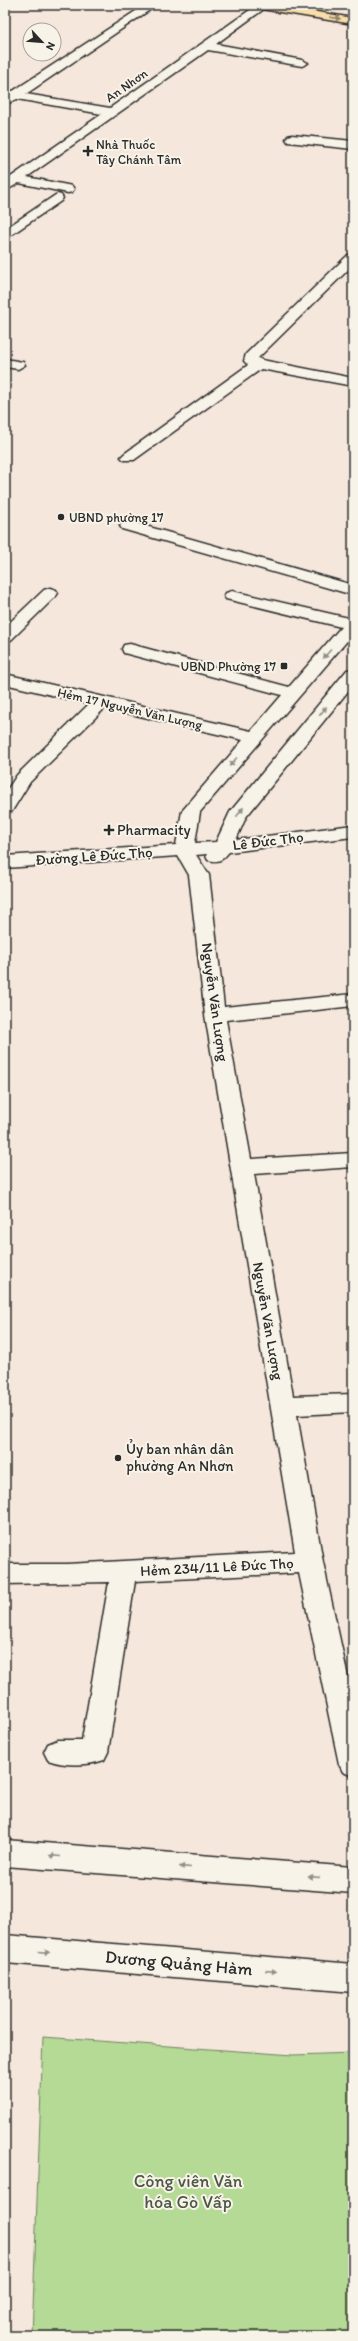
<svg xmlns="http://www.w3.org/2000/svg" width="358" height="2341" viewBox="0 0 358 2341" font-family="Itim,sans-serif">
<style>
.green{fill:#b4da96;stroke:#708260}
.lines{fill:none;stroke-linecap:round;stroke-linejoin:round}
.minor-casing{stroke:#2b2b2b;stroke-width:3}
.major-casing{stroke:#2b2b2b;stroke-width:3}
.minor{fill:#f7f3e8;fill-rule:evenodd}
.major{fill:#f9deab;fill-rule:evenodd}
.oneway{fill:#92846b}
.oneway2{fill:#918f8a}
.poi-dot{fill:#2b2b2b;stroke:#f7f3e8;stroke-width:1.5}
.labels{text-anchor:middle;stroke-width:4;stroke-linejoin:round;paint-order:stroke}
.far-street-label{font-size:13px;fill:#2b2b2b;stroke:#f7f3e8}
.far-poi-label{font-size:13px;fill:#2b2b2b;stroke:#f7f3e8;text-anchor:start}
.poi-label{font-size:15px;fill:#2b2b2b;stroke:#f7f3e8;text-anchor:start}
.street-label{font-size:15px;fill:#2b2b2b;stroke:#f7f3e8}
.near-street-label{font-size:18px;fill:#2b2b2b;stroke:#f7f3e8}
.near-park-label{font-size:18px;fill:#4d5746;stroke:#f7f3e8}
</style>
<rect width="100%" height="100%" fill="#f6e7dc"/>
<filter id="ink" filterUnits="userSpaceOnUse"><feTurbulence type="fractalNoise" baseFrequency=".025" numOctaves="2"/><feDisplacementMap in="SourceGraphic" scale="8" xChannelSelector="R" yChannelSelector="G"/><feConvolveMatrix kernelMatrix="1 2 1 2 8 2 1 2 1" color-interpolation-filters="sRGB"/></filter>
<g filter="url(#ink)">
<!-- green -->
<polygon class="green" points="43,2037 293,2055 353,2053 353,2336 32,2336"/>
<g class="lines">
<defs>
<g id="minor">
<polygon points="5,5 12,5 5,9"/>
<polygon points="145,5 157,5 26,94 110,108 257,5 268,6 216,44 302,60 308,63 302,66 208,50 27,177 72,186 74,189 72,192 68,193 19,183 5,191 5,181 102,114 17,99 5,105 5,91 13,91"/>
<polygon points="292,135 353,141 353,149 288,142 286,139 288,136"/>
<polygon points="57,194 61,195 63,198 61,201 5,239 5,229"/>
<polygon points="353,254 353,265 258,358 262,360 353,378 353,386 261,369 134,460 124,460 121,457 124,454 248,365 244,361 246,354 348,255"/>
<polygon points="5,359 23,362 25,365 18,369 5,367"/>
<polygon points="128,521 353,585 353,595 122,529 120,526 122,523"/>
<polygon points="50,588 56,590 58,593 56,596 11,640 5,641 5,627 44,590"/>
<path d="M232 591 353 619V634L200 812 195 843 216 842 230 812 347 670 353 669V685L246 817 236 840 353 825V837L229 852C222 860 219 863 208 860L206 856 207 854 196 855 209 875 224 1007 353 994V1006L226 1020 251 1159 353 1153V1167L254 1174 293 1396 353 1394V1412L297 1415 323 1562 353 1700V1776L343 1772 339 1764 299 1573 135 1581 108 1752 104 1760C87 1766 65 1766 48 1760L44 1752 48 1744 58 1740H82L109 1582 5 1584V1564H67L295 1552 205 1015 189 875 178 856 5 868V856L176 845 182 811 243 740 105 708 30 782 12 811 5 813V793L17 775 89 704 5 684V674L251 731 282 695 124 653 122 649 124 645 130 644 289 687 341 627 226 599 224 596 226 593Z"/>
<polygon points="5,1840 353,1867 353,1893 5,1866"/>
<polygon points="5,1935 353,1964 353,1992 5,1963"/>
</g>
<polygon id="major" points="250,5 275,5 353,18 353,24 255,8"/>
</defs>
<!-- minor casing -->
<use href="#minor" class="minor-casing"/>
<!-- major casing -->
<use href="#major" class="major-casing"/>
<!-- minor -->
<use href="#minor" class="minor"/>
<!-- major -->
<use href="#major" class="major"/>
</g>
<!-- one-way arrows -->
<defs><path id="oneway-solid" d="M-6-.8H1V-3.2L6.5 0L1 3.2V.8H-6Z"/></defs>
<use class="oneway" href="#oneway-solid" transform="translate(335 18) rotate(9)"/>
<g class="oneway2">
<use href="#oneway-solid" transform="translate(327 654) rotate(131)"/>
<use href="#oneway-solid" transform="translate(323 711) rotate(-51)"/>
<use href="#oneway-solid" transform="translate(233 762) rotate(131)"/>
<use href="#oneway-solid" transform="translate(240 812) rotate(-53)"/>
<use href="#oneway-solid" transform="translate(55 1856) rotate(-175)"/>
<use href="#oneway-solid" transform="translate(185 1867) rotate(-175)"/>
<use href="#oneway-solid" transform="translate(314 1877) rotate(-175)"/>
<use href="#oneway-solid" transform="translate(44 1952) rotate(5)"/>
<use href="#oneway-solid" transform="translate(271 1971) rotate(5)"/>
</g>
</g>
<!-- markers -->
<g class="poi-dot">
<path d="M86 145h4v4h4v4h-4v4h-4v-4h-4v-4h4z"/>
<circle cx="61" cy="517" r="4"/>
<rect x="280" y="662" width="8" height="8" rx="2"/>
<path d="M107 824h4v4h4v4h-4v4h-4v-4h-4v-4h4z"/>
<circle cx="118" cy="1458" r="4"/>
</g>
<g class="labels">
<!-- far-street labels -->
<g class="far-street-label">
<text transform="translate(126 85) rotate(-35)" y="5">An Nhơn</text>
<text transform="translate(130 708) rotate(13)" y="5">Hẻm 17 Nguyễn Văn Lượng</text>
</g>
<!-- far-poi labels -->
<g class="far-poi-label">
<text x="96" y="149">Nhà Thuốc<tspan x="96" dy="15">Tây Chánh Tâm</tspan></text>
<text x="69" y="522">UBND phường 17</text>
<text x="276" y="671" text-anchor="end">UBND Phường 17</text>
</g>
<!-- poi labels -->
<g class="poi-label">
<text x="117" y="835">Pharmacity</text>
<text x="126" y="1454">Ủy ban nhân dân<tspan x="126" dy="17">phường An Nhơn</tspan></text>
</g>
<!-- street labels -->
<g class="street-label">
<text transform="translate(268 841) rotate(-7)" y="5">Lê Đức Thọ</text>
<text transform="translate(94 856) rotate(-4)" y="5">Đường Lê Đức Thọ</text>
<text transform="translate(215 1002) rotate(82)" y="5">Nguyễn Văn Lượng</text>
<text transform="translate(268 1321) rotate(80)" y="5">Nguyễn Văn Lượng</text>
<text transform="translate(217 1567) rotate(-3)" y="5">Hẻm 234/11 Lê Đức Thọ</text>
</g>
<!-- near-street labels -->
<g class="near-street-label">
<text transform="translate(179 1963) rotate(5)" y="6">Dương Quảng Hàm</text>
</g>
<!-- near-park labels -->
<g class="near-park-label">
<text x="188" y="2187">Công viên Văn<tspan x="188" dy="21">hóa Gò Vấp</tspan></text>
</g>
</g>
<!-- margin -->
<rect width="358" height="2341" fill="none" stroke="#f7f3e8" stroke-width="20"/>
<rect x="10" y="10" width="338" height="2321" fill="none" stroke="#2b2b2b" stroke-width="1.5" filter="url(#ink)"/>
<!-- north arrow -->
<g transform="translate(42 42) rotate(116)"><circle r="19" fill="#f7f3e8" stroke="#a5a39c"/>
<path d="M0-3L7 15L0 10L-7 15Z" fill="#2b2b2b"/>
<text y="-6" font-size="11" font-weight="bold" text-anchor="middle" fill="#2b2b2b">N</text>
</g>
</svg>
